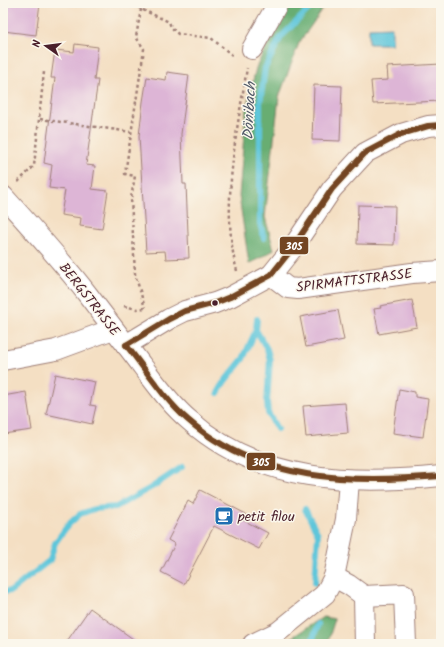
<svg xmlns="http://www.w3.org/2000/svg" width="444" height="647" viewBox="0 0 444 647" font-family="Kalam,sans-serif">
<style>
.forest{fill:#68ad72;stroke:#59664e}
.water{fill:#5ec6da;stroke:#547282}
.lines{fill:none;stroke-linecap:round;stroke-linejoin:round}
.stream{stroke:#5ec6da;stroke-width:6}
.building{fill:#ddb5d6}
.minor-casing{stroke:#9f7f77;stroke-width:22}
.path{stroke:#9f7f77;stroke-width:2.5;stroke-dasharray:3 3;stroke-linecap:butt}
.minor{stroke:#fff;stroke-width:20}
.bus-1-casing{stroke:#fbf7ec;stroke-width:9}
.bus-1{stroke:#734522;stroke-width:6}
.bus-dot{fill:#4a1f2b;stroke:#fbf7ec;stroke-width:1.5}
.labels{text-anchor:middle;stroke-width:3;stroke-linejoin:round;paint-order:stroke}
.street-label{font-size:14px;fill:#4a1f2b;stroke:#fbf7ec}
.poi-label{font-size:14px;fill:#4a1f2b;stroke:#fbf7ec;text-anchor:start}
.water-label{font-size:15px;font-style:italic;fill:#515968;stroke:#fbf7ec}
.line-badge{stroke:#fbf7ec;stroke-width:1.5}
.badge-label{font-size:11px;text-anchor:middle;font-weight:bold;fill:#fff}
</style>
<rect width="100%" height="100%" fill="#fbf7ec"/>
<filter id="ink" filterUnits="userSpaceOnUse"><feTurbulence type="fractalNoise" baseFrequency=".025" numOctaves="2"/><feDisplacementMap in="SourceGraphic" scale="8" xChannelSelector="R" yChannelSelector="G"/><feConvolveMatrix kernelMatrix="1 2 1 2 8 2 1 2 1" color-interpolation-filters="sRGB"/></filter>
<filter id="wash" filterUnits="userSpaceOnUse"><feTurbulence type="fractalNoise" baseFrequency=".012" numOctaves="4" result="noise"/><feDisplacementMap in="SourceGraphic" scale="16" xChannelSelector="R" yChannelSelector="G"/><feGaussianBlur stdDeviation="0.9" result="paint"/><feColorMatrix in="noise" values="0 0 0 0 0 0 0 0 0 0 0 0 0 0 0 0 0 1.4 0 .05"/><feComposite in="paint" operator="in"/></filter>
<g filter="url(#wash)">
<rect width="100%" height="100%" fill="#f4dfc3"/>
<!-- forest -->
<g class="forest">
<polygon points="292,3 327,3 299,43 279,97 265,217 274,250 249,264 239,196 246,110 256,68 274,29"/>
<polygon points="323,617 335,619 327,644 282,644"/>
</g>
<!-- water -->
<polygon class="water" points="392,27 392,44 369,44 369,28"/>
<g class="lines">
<!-- stream -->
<g class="stream">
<polyline points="264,238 260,224 260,103 265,68 281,37 315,3"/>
<polyline points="257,319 256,330 267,349 270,360 267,402 268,413 277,429"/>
<polyline points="218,393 225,381 243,359 256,330"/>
<polyline points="305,509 318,534 315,583"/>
<polyline points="3,592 11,591 50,560 55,543 68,525 80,514 94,509 116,507 152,487 182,467"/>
<polyline points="311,644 318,624"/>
</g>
</g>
<g id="blocks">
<!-- building -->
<g class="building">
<polygon points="3,3 40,3 36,35 3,31"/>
<polygon points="75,44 98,47 94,80 98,80 86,165 95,166 92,189 108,191 102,229 80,226 81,218 61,215 65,190 49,188 52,165 44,163 55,78 51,78 55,50 74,52"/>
<polygon points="441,64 441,101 373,104 371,81 388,80 387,67"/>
<polygon points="167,72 189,75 181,134 183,184 186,184 189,258 166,259 165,251 146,252 139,136 143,102 147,77 166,80"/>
<polygon points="314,85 342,86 340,141 312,140"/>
<polygon points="358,205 395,206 394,245 357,244"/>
<polygon points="412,300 417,327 379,334 374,309 381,308 380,306"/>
<polygon points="338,310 344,340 306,347 300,317"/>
<polygon points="55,374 95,382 90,405 96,406 92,424 46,414"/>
<polygon points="399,389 415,392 415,397 428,399 423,437 393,433"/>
<polygon points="26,392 32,430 3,434 3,396"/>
<polygon points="345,403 348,433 306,437 303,406"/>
<polygon points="200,490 246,514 243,520 268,533 259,549 214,526 184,584 161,572 175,544 168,540 188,501 193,504"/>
<polygon points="90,608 140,644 65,644"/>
</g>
</g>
</g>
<g filter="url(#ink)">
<use href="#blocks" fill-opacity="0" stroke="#9f7f77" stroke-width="1"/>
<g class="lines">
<defs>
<g id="minor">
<polyline points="252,49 278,3"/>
<path d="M3 196C32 228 62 261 88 295 106 319 125 343 143 367 157 385 171 405 189 420 259 483 352 485 441 476"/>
<polyline points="271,275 288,288 298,289 412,273 441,271"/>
<polyline points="126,345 169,319 185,311 215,303 230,297 271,275 291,250 332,189 365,153 401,134 428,126 441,125"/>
<polyline points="3,360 56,350 113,329"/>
<polyline points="334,577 349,585 364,596 404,594 406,644"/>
<polyline points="364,596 365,644"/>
<polyline points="253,644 278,632 325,594 334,577 346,519 349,480"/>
</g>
</defs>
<!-- minor casing -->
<use href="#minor" class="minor-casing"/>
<!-- path -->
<g class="path">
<polyline points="133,3 141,9 169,22 171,27 178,34 211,38 232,55"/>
<polyline points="141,9 136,37 144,49 125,174 135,176 131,198 135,274 145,308"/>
<polyline points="40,119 131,132"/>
<polyline points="18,182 34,166 44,72"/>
<path d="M237 271C220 208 237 131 247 68"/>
<polyline points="124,306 137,309 145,308"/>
</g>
<!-- minor -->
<use href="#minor" class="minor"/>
<defs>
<g id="bus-1">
<polyline points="126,345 169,319 185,311 215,303 230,297 271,275 291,250 332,189 365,153 401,134 428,126 441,125"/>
<path d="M126 345C146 370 164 399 188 420 260 483 351 483 441 476"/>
</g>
</defs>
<!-- bus-1 casing -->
<use href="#bus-1" class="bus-1-casing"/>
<!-- bus-1 -->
<use href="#bus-1" class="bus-1"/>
</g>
</g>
<!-- icons -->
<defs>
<symbol id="cafe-square" viewBox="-11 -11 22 22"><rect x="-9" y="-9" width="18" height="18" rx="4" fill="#1f6fb2" stroke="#fbf7ec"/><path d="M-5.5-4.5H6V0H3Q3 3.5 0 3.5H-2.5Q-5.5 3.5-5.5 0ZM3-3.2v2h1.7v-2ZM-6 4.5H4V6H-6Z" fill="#fff"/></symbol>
</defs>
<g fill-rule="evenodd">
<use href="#cafe-square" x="213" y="505" width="22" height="22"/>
</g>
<!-- markers -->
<circle class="bus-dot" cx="215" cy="303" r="3.5"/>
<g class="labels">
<!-- street labels -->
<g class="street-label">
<text transform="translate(354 280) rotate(-7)" y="5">SPIRMATTSTRASSE</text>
<text transform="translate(90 299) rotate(52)" y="5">BERGSTRASSE</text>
</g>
<!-- poi labels -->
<g class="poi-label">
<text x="238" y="521">petit filou</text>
</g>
<!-- water labels -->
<g class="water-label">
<text transform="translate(249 111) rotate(-87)" y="5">Dönibach</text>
</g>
</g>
<g class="line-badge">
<rect x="279" y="236" width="30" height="19" rx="4" fill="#734522"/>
<rect x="246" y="452" width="30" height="19" rx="4" fill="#734522"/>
</g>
<g class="badge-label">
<text x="294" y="250">305</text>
<text x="261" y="466">305</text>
</g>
<!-- margin -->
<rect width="444" height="647" fill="none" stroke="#fbf7ec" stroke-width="16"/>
<!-- north arrow -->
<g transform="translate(46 46) rotate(284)" stroke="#fbf7ec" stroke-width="3" paint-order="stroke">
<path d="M0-3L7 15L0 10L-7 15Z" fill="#4a1f2b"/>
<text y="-6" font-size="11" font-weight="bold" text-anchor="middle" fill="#4a1f2b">N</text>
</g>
</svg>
